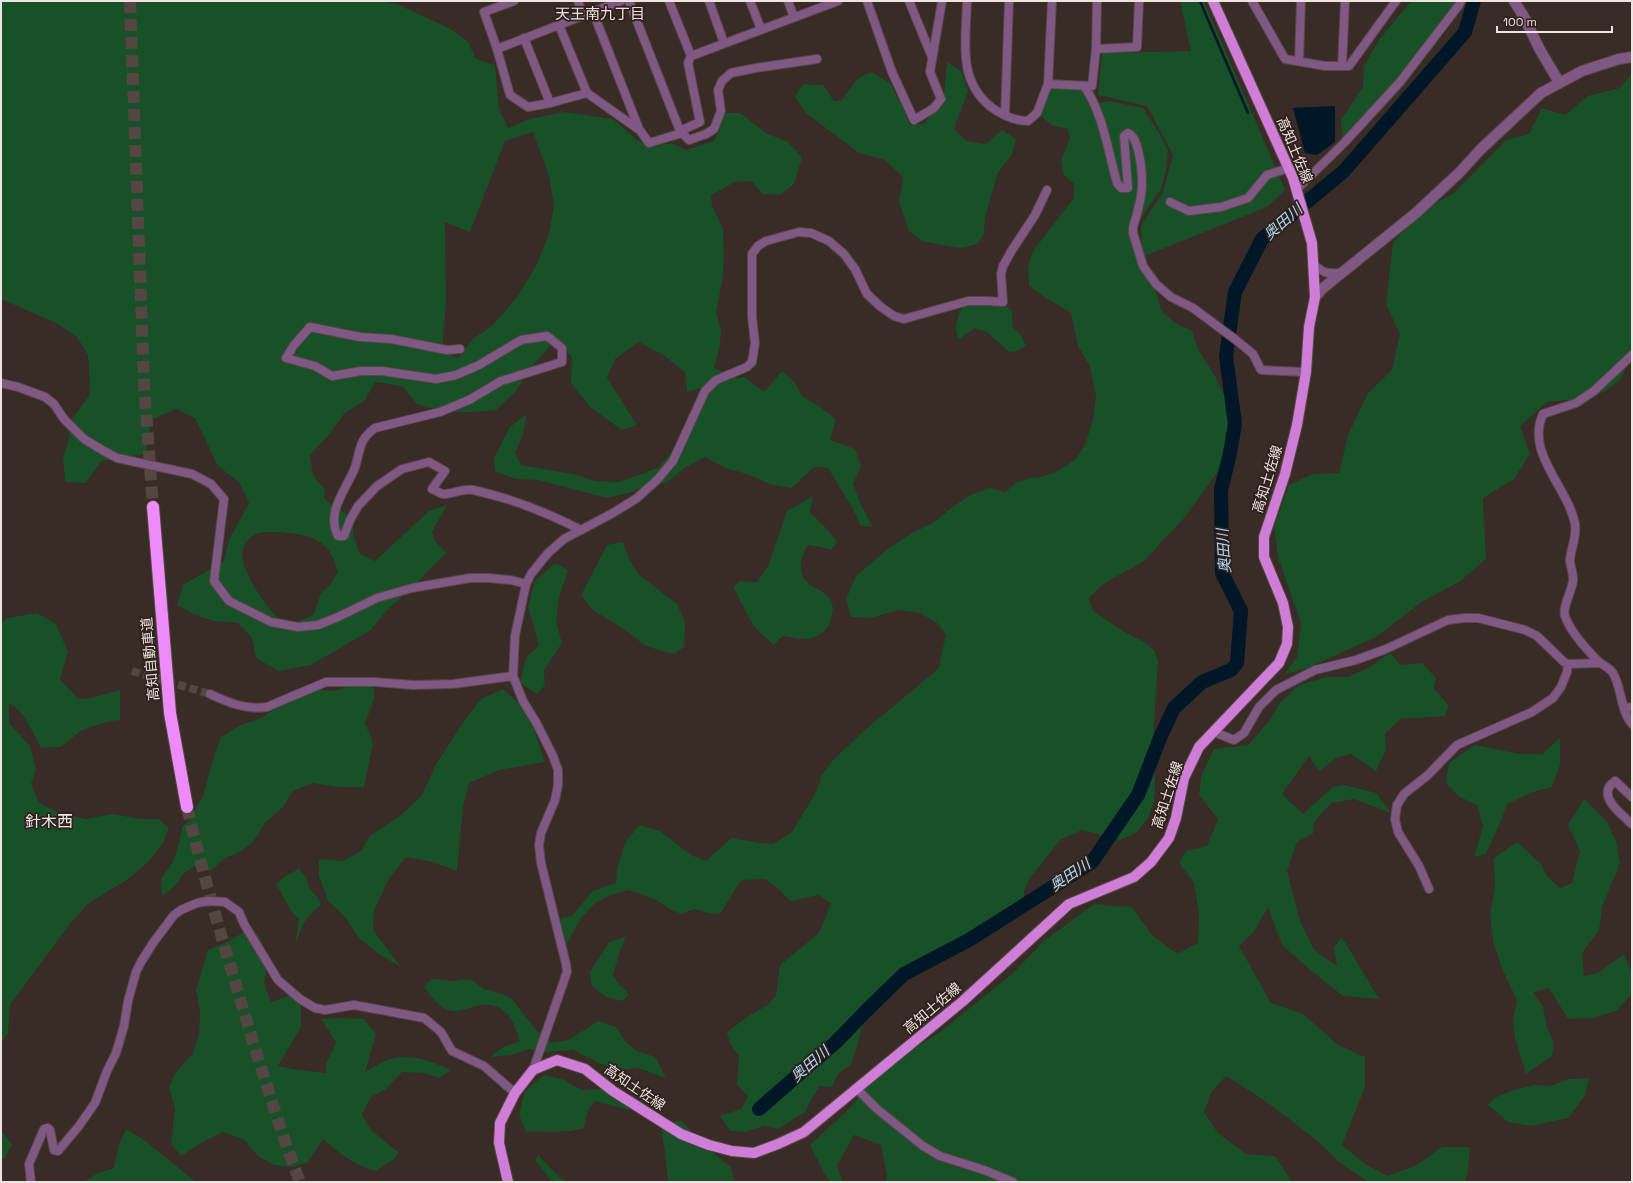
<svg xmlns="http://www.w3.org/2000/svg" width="1633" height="1183" viewBox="0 0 1633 1183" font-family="'Space Grotesk','Noto Sans JP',sans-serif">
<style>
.green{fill:#185028;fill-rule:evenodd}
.water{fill:#001727}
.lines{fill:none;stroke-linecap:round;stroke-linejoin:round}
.stream{stroke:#001727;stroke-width:2.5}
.river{stroke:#001727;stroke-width:14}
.minor-tunnel{stroke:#544741;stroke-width:8;stroke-dasharray:8 4;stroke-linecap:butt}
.motorway-tunnel{stroke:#544741;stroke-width:12;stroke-dasharray:12 6;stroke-linecap:butt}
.minor-casing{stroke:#564843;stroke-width:10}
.tertiary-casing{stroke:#564843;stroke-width:12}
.primary-casing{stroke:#564843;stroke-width:12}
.motorway-casing{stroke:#564843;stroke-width:14}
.minor{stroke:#7f5883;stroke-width:8}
.tertiary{stroke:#7f5883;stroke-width:10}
.primary{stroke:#ce7ed7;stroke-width:10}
.motorway{stroke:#ed8cf8;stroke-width:12}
.labels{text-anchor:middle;stroke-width:3.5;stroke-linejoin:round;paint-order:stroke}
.street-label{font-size:14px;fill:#ede3df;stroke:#2f211c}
.neighbourhood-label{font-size:15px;fill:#ede3df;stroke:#2f211c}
.water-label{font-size:15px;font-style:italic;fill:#add8f4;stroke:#2f211c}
.quarter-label{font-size:16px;fill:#ede3df;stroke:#2f211c}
</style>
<rect width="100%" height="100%" fill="#392b25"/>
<!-- green -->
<g class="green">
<path d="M1 1H381L397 4 449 28 468 42 476 59 495 65 499 109 508 128 530 119 564 112 613 119 637 140 651 147 671 143 686 150 714 141 720 129 723 113H740L766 133 788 142 802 158 794 184 780 195 762 194 752 181 735 182 711 195 712 206 723 228 724 259 722 282 716 312 721 331 720 345 714 368 737 378 745 377 764 392 782 371 795 383 802 396 819 406 836 419 830 440 855 449 861 466 853 484 861 505 873 527 861 526 852 507 828 468 814 467 792 488 772 485 747 474 725 468 705 457 686 467 666 483 650 484 629 493 607 498 538 480 516 479 495 471 494 458 510 427 527 414 523 434 515 453 521 465 573 474 595 481 619 482 645 473 659 467 684 436 692 409 707 397 704 387 687 392 685 372 663 355 639 342 615 359 607 378 637 425 622 430 590 407 571 383 572 357 554 342 531 367 516 391 496 410 473 412H444L417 404 402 386 375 382 365 400 344 414 328 436 310 455 313 475 325 490 324 498 334 507 352 517 354 538 360 554 375 561 429 511 447 505 432 532 434 539 446 553 411 589 387 610 371 630 311 665 278 671 256 658 252 638 238 623 213 621 193 614 177 605 183 585 224 561 229 540 249 503 239 482 218 466 195 418 176 409 151 420 146 454 101 461 86 483 65 482 63 456 69 440 70 422 89 396 90 382 88 355 77 337 56 323 1 299ZM533 132 549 176 554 205 549 233 537 264 517 297 492 326 474 338 458 358 442 352 446 302 445 222 470 232 505 141ZM281 532C313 536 329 538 338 572L329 586 321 593 314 614C304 620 294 625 282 620 268 613 242 571 242 555 243 547 246 539 254 535 260 531 274 532 281 532Z"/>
<polygon points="1180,1 1204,1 1285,190 1267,207 1142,257 1141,226 1163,192 1173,155 1147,106 1098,95 1102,53 1191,51"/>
<polygon points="1411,1 1456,1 1449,20 1436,44 1408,79 1363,128 1342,136 1341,120 1363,87 1364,66 1379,40"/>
<polygon points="947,62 961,71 968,91 954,129 966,141 986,144 1002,130 1016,139 1012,155 998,172 985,217 984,234 977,244 961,248 942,245 922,241 909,231 899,202 903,177 885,160 859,153 806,113 795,97 803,84 823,85 834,101 842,100 857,79 871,72 890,83 903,107 910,125 924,124 944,97"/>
<polygon points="1632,73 1632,355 1620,380 1604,392 1577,399 1547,402 1520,426 1530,454 1514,479 1483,498 1486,559 1459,582 1423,601 1376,637 1310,667 1284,675 1297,657 1301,623 1278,557 1274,527 1289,485 1313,474 1339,473 1348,435 1368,393 1392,370 1400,334 1386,304 1393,242 1426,209 1454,193 1506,140 1529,134 1542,108 1565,115 1588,96 1620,88"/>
<polygon points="1052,88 1082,89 1086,95 1101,103 1109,101 1143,108 1159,133 1168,151 1166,170 1161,189 1139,221 1132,239 1138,257 1151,272 1161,310 1175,323 1192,331 1198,349 1215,376 1232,411 1230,450 1221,467 1185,517 1143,562 1106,582 1089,598 1093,611 1126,633 1146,643 1155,651 1158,662 1154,725 1154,760 1155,782 1154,801 1148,818 1136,833 1120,840 1082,830 1060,840 1030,878 1024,892 1023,911 996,924 959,945 917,963 890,986 862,1026 856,1051 851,1064 838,1074 832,1087 820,1086 808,1105 805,1112 778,1129 764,1126 745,1132 730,1131 720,1116 741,1109 748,1096 737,1085 739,1056 730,1044 727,1032 750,1015 769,1004 776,995 780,965 819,933 831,904 819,895 790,901 779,889 765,879 741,880 720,914 707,913 694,909 681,914 670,909 656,900 629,890 611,895 595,903 581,918 566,945 560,927 561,918 572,916 593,891 616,883 617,869 625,843 639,825 660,831 691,855 706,861 731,838 760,843 773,844 792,832 815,794 822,775 833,760 866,729 938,669 946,635 937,623 920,613 898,610 871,618 851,617 846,599 856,576 890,547 912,533 933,523 950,509 970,495 990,488 1005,492 1016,483 1033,477 1038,478 1054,473 1075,460 1085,445 1093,419 1096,397 1090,367 1078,346 1071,313 1046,298 1029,286 1028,266 1033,251 1074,198 1074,184 1063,174 1061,160 1070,139 1068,129 1051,125 1039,114"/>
<path d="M965 302 1001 303 1012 310V326L1021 335 1026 346 1014 352 1008 351 987 332 975 328 959 339C952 327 959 313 965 302Z"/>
<path d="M813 496 810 512 825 527 837 542 831 550 821 547 808 545C802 555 799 563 802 574 807 593 841 588 831 618 830 622 829 627 826 629 813 643 800 639 783 636L773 645 753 625 733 587 740 581 757 582 768 566 787 511Z"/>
<polygon points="623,542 629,559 639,575 677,604 685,622 684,647 674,654 661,651 644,645 628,632 593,610 581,595 607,545"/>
<polygon points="555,563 568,570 559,598 556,621 562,643 544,670 545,685 537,694 520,683 526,658 539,645 528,607 535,581"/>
<path d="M37 613 56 624 68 652 60 679 78 699 91 698 120 690V720L110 721 82 730 61 747 41 748C33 734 25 711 9 703V723L30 746 36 770 31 784 39 803 59 813 86 819 112 814 141 819H159L169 828 163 843 148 862 127 880 90 902 72 921 10 1005 8 1033 1 1043V623L7 618Z"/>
<polygon points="1390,653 1401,665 1422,663 1436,678 1434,689 1449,706 1445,716 1401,719 1385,734 1386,749 1376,771 1351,754 1336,758 1319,771 1309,756 1282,794 1303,814 1333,787 1344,785 1376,793 1391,813 1354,799 1331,803 1314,822 1313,834 1297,842 1287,871 1300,921 1314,950 1337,966 1334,947 1342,937 1379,999 1343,996 1309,969 1282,945 1268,907 1254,931 1239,946 1271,1003 1303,1014 1338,1045 1365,1057 1365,1087 1342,1145 1365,1164 1387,1176 1417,1165 1442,1147 1470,1147 1468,1172 1465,1182 1368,1182 1339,1162 1314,1138 1264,1100 1226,1076 1212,1091 1204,1112 1218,1133 1246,1154 1275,1156 1292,1182 885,1182 887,1175 881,1145 854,1135 837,1166 843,1182 830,1182 824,1173 810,1145 848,1110 883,1068 940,1032 1012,974 1044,941 1094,904 1132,907 1152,935 1177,954 1198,943 1199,914 1194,883 1179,863 1186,851 1207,846 1218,819 1199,795 1201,777 1214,749 1248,745 1269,721 1280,703 1299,685 1326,677 1348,677 1370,667"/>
<polygon points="374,682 374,700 365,723 373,743 364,787 339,787 312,783 293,791 283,807 265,823 253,842 241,851 224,859 210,871 200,863 184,873 175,886 162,896 161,879 173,862 179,843 182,827 191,818 203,796 214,756 221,737 239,726 261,718 288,700 313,689 334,691 353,685"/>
<polygon points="503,689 521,705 534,729 545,762 499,770 469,783 463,807 457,871 433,862 406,857 388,880 374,911 373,930 401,967 380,955 360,939 344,916 328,901 319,876 319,859 342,861 361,851 370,836 400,816 422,795 435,766 464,721 481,699"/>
<polygon points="1560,738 1560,765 1552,787 1533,792 1507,804 1500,823 1486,854 1474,857 1483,826 1477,805 1458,796 1446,783 1449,763 1475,745 1520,754 1542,754"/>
<polygon points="1584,799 1607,822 1616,841 1620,863 1602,907 1599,930 1582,953 1584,976 1598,973 1624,954 1632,973 1632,994 1616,1011 1593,1018 1568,1019 1549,988 1533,992 1543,1007 1547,1028 1554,1042 1552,1056 1526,1074 1515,1038 1513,1021 1517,1000 1503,971 1493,941 1490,915 1495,888 1494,858 1517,842 1541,864 1547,876 1560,888 1572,883 1580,851 1568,825"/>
<path d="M299 869 306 878 310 889 319 899 321 905C302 919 304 925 295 945L299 919 293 914 276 884 287 875Z"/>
<path d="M244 932 259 936 269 958 264 983 271 1002 289 996 301 1006V1027L278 1066 292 1069 326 1073V1064L336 1042 321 1019 339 1018 364 1019 376 1034 365 1072C374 1067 384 1060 394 1058 414 1054 433 1062 451 1070L439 1078 423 1073 402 1072 386 1089 371 1097 362 1114 371 1130 399 1153 394 1159 376 1171C355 1166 340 1154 323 1139L308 1162 293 1167 274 1165 258 1156 243 1139 223 1132 203 1142 181 1156 171 1144 175 1109 169 1087 176 1072 192 1055 199 1035 200 1011 196 990 208 950 229 941Z"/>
<polygon points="626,937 620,951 613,975 618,983 629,994 622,1001 606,997 592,986 590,972 609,942"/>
<path d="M432 979 453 981 470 979 484 989 499 993 511 998 536 1030 551 1043 569 1040 598 1021 616 1027 626 1042 637 1051 655 1057 666 1078 638 1068 619 1070 601 1064 573 1050 542 1052 529 1049 511 1055 490 1057 505 1046 520 1042C514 1021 506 1003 482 1005 473 1006 463 1011 454 1011 441 1011 431 996 424 987Z"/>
<path d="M544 1075 562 1079 582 1090 601 1089 626 1099 630 1110 595 1101 588 1110 584 1128C566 1134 545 1131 526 1132L519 1115 525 1091Z"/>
<polygon points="1589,1078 1585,1096 1568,1118 1531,1126 1508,1122 1488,1105 1494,1098 1511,1091 1534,1085 1550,1086 1569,1079"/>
<polygon points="681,1120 702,1144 731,1167 734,1182 662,1182 668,1180 665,1153 661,1127"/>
<polygon points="126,1129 144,1140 196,1182 84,1182 98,1173 114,1168 118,1148"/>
<polygon points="1,1131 12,1144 5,1158 1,1160"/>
<polygon points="538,1155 559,1177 568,1182 552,1182 535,1160"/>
</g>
<!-- water -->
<polygon class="water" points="1335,106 1335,142 1317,155 1305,153 1293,108"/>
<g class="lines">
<!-- stream -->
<polyline class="stream" points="1200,1 1248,113"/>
<!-- river -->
<polyline class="river" points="759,1109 835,1043 869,1008 904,974 969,940 1092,862 1138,795 1160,738 1174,708 1202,682 1231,670 1237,663 1241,611 1222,573 1221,490 1230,453 1235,424 1226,356 1235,292 1262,239 1344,171 1465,32 1474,1"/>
<!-- minor-tunnel -->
<polyline class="minor-tunnel" points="132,671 210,694"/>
<!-- motorway-tunnel -->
<g class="motorway-tunnel">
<polyline points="130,1 144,383 153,507"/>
<path d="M187 807C203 875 223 942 243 1009 261 1067 278 1125 300 1182"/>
</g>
<defs>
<g id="minor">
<polyline points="514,1 484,12 497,49 510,95 528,107 550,103 587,93 638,129"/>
<polyline points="578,1 583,16"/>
<polyline points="629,1 680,131"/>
<polyline points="669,1 691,56"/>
<polyline points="709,1 724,43"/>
<polyline points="750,1 761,29"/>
<polyline points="788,1 794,17"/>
<polyline points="867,1 892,72 914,120 934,108 941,99 930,72 942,1"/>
<polyline points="909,1 932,57"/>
<path d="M967 1C966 40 957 80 991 107 1002 115 1015 121 1028 121L1037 113 1048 84 1052 1"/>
<polyline points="1252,1 1285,59 1325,66 1349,66 1396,1"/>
<polyline points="593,12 639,129 649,143 682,133 680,131 700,122 688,63 691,56 838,1"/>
<polyline points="559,25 587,93"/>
<polyline points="524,38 550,103"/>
<polyline points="497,49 621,1"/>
<polyline points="1096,49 1097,1"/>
<polyline points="1299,61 1301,1"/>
<polyline points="1342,66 1345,1"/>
<polyline points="1048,84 1092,86 1096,49 1137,47 1139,1"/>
<path d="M1084 86C1103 113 1108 151 1117 183L1121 188H1128L1124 136 1128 133C1135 136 1137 146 1139 154 1145 183 1142 199 1133 227V233L1143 266 1156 284 1171 297 1193 308 1236 340 1253 354 1261 370 1306 372"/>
<polyline points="1005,115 1009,1"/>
<polyline points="682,133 689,140 706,134 714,129 721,111 718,90 722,81 731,73 756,68 817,59"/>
<polyline points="1297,189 1344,143 1400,82 1459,5 1461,1"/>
<polyline points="1170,202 1189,211 1221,207 1248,198 1267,175 1289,168"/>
<path d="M1313 264C1324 273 1326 274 1340 273"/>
<path d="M460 349 447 350 391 339 360 337 310 327 294 345 286 358 315 366 332 376 361 371H382L436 379 456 375 479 365 521 340 547 336 562 348V362L501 381 469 400 440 412 375 428C357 441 361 452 354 470 345 491 326 512 338 536H344L350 520 358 506 377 486 402 469 429 462 445 471 432 489C435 490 439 493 443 494 453 494 463 488 473 490 510 498 548 513 581 530"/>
<path d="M1632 355 1594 391 1576 403 1543 414C1525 453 1568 487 1575 524 1577 537 1571 547 1570 560 1570 567 1574 574 1573 581 1572 590 1562 608 1565 616 1570 631 1587 650 1599 662 1604 666 1609 667 1613 673 1622 688 1620 710 1632 724"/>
<polyline points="1,383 18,387 45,397 54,404 64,419 84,439 104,451 117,458 192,474 211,484 224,499 214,581 229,601 271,622 298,627 318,625 338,617 377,598 412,588 470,578 488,578 511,580 526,584"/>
<path d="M210 694C229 703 246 710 267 707L326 682H375L413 685 453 684 513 676"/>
<polyline points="1624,708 1632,707"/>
<polyline points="1214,732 1234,740 1244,733 1259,707 1276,690 1315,670 1356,660 1386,649 1448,620 1465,618 1478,618 1525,630 1537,636 1564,662 1568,664 1600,663"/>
<path d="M1632 797 1615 781C1595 795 1621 814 1632 824"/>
<polyline points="1429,889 1419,866 1398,832 1395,819 1397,805 1404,794 1428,775 1457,745 1532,712 1553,698 1561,687 1567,672 1568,664"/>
<polyline points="533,1070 567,972 566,964 541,863 539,845 541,833 555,800 558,785 558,770 553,756 537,724 523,701 513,676 515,636 526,584 531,574 548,553 564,539 613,513 637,498 657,480 673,461 705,391 716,380 747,367 752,362 755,343 752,317 752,254 758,246 766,241 799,232 811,233 829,241 844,254 855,269 867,294 881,307 894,316 904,319 968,301 988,301 1003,302 1001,274 1003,266 1012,250 1035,215 1047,190"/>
<polyline points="856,1088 877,1109 923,1146 940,1156 984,1170 1013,1182"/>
<polyline points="31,1182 29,1164 44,1129 48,1128 50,1130 54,1150 58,1151 79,1126 95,1103 107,1071 116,1053 124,1026 128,1001 136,972 141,962 153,943 174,915 181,910 197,903 208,901 225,902 239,912 244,924 278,980 300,999 315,1008 325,1010 354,1005 424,1018 441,1032 452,1051 484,1066 515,1093"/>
</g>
<g id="tertiary">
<polyline points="1514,1 1524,17 1540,50 1559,82"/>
<polyline points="1315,297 1323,288 1416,213 1459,173 1481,149 1541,93 1582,71 1619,59 1632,57"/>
</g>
<polyline id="primary" points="508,1182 499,1143 500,1123 515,1093 533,1070 557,1060 585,1069 613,1091 681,1134 709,1145 732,1151 754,1153 778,1144 804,1132 963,1001 1069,904 1134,877 1151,862 1169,838 1176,818 1184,778 1199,747 1279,663 1287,644 1288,627 1283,603 1264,557 1264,537 1285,474 1297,425 1306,372 1309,327 1315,297 1312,243 1293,178 1213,1"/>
<polyline id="motorway" points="153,507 170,713 187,807"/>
</defs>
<!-- minor casing -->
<use href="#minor" class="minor-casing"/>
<!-- tertiary casing -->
<use href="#tertiary" class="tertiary-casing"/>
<!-- primary casing -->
<use href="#primary" class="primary-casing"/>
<!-- motorway casing -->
<use href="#motorway" class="motorway-casing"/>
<!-- minor -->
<use href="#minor" class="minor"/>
<!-- tertiary -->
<use href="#tertiary" class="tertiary"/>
<!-- primary -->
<use href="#primary" class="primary"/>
<!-- motorway -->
<use href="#motorway" class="motorway"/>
</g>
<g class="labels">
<!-- street labels -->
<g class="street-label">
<text transform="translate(1295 150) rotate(67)" y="5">高知土佐線</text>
<text transform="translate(1267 479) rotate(-73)" y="5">高知土佐線</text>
<text transform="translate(150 659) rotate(-95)" y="5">高知自動車道</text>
<text transform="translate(1167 795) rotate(-72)" y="5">高知土佐線</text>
<text transform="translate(932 1008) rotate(-40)" y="5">高知土佐線</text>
<text transform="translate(635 1087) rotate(34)" y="5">高知土佐線</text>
</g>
<!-- neighbourhood labels -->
<g class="neighbourhood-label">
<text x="600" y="19">天王南九丁目</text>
</g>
<!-- water labels -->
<g class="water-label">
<text transform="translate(1283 222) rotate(-41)" y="5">奥田川</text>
<text transform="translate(1224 551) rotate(-94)" y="5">奥田川</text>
<text transform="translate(1070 875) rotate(-34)" y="5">奥田川</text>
<text transform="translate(810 1064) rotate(-41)" y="5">奥田川</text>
</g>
<!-- quarter labels -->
<g class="quarter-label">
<text x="49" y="827">針木西</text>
</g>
</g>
<!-- border -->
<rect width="1633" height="1183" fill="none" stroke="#ede3df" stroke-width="4"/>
<!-- scale -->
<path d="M1497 26v6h115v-6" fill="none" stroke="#ede3df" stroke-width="2"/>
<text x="1503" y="26" font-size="12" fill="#ede3df" stroke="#2f211c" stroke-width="3" paint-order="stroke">100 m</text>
</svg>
